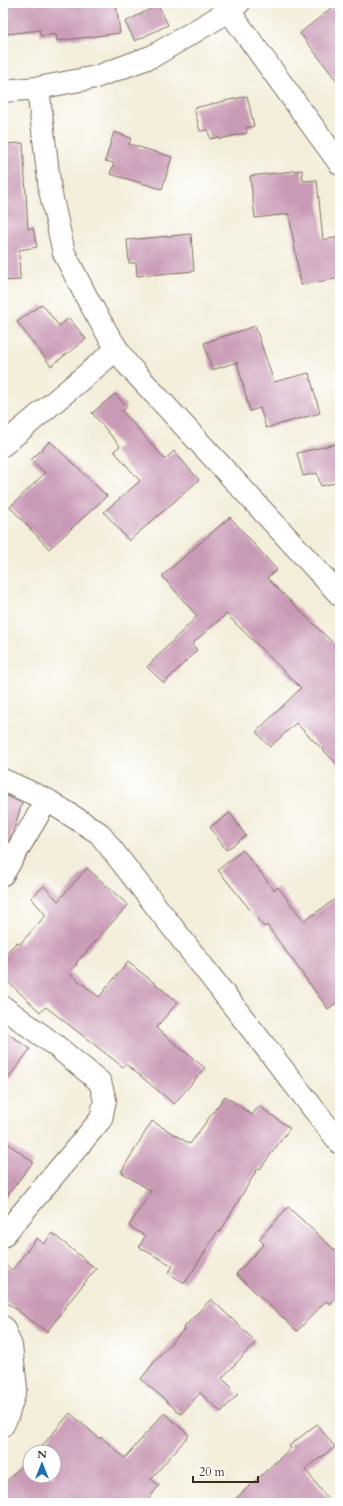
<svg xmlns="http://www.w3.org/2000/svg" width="343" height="1506" viewBox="0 0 343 1506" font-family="Cardo,serif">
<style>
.building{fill:#c99ab6}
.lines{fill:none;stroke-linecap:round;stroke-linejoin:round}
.minor-casing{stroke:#7b6e5f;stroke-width:24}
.minor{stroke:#fff;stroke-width:22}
</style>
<rect width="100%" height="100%" fill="#fff"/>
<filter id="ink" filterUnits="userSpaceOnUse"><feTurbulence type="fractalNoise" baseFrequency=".025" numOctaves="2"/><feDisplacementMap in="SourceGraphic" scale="8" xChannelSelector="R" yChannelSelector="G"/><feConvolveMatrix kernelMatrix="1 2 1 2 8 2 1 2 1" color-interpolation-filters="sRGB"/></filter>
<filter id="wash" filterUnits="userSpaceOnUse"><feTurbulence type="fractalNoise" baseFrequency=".012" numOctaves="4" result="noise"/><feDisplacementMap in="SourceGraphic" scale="16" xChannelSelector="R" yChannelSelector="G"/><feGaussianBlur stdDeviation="0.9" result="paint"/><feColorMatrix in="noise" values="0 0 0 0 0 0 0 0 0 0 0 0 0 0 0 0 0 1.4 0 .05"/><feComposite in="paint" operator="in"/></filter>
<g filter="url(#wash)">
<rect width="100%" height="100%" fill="#f3edd9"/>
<g id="blocks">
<!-- building -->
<g class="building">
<polygon points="3,3 116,3 120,33 57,41 56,34 40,36 40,30 7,34"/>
<polygon points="338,3 340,3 340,85 300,33"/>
<polygon points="158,5 168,25 135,41 125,22"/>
<polygon points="247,96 254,126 246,128 247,133 219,139 219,137 210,139 208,130 200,131 194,108"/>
<polygon points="114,132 131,138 129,144 172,157 162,189 110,174 114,163 105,161"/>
<polygon points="23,143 28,229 33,228 37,247 19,250 20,280 3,281 3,144"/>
<polygon points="302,170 303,181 317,180 323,240 340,237 340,278 301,285 289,214 255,218 250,176"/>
<polygon points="191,234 194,271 137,276 136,263 129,263 127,240"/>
<polygon points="42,304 59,326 69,318 86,339 51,366 17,322"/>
<polygon points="255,326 274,382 309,373 320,413 266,428 260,408 250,411 237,362 212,370 204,343"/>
<polygon points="115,394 127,407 122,411 165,459 174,451 199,480 129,541 104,512 140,481 114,451 120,446 92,413"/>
<polygon points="50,441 107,496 49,549 10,507 45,473 31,460"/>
<polygon points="340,443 340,482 321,486 317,473 303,476 297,453"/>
<polygon points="230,517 277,570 267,578 340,650 340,767 296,723 270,747 256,732 301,688 226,614 192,644 197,650 164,683 147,667 197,616 162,576"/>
<polygon points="3,794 22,803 13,832 3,850"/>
<polygon points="230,813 246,836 226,850 210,827"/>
<polygon points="243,850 274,890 278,887 304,921 340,896 340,1000 328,1009 267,925 264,927 218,870"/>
<polygon points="87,868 128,905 76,963 77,964 69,973 99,997 128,962 178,1002 156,1028 205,1068 174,1104 126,1064 123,1067 46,1007 40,1012 3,977 3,956 17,942 20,944 46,915 31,898 44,886 58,901"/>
<polygon points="3,1030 30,1049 3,1085"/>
<polygon points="225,1096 252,1115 259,1106 290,1128 260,1169 258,1168 220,1232 218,1231 185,1283 168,1273 173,1266 139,1247 145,1236 129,1226 151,1191 121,1172 152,1121 190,1144"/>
<polygon points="3,1140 33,1162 3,1201"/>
<polygon points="288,1207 340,1255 340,1293 330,1304 326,1301 297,1331 236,1274 264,1244 259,1239"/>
<polygon points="52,1233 96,1269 64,1308 65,1308 47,1332 3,1300 3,1263 12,1270 37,1238 44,1244"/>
<polygon points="211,1299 256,1342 222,1378 238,1394 221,1412 200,1393 181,1414 141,1379 160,1355 185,1328 184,1327"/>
<polygon points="70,1413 100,1439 101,1437 125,1458 164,1413 189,1435 151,1479 159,1485 146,1503 3,1503 3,1485 30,1456 30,1476 54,1476 54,1452 37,1452"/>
<polygon points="317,1424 335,1447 305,1469 331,1503 231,1503 291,1448 289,1446"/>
</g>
</g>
</g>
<g filter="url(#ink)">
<use href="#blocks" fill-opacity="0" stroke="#7b6e5f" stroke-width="1"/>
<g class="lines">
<defs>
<g id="minor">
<polyline points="229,11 340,164"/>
<polyline points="38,88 50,190 64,253 88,300 110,338 127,364 340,595"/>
<polyline points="3,91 38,88 96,77 153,56 229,11 239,3"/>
<polyline points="3,445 117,349"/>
<polyline points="3,780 47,800 99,833 340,1143"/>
<polyline points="3,874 47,800"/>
<polyline points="3,1007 55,1045 100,1082 105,1100 101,1119 3,1236"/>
<polyline points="3,1327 11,1346 16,1388 7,1417 3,1425"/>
</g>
</defs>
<!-- minor casing -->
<use href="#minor" class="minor-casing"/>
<!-- minor -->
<use href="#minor" class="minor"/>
</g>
</g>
<!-- margin -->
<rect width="343" height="1506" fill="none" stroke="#fff" stroke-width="16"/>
<!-- north arrow -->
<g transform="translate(42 1464)"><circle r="19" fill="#ffffff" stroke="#b1aaa5"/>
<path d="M0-3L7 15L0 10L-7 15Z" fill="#1f6fb2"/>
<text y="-6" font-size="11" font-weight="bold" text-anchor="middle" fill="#3b2a1e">N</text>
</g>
<!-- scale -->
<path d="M193 1476v6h65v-6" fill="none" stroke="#3b2a1e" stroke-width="2"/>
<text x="199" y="1476" font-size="12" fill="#3b2a1e" stroke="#ffffff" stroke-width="3" paint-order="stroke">20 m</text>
</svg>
